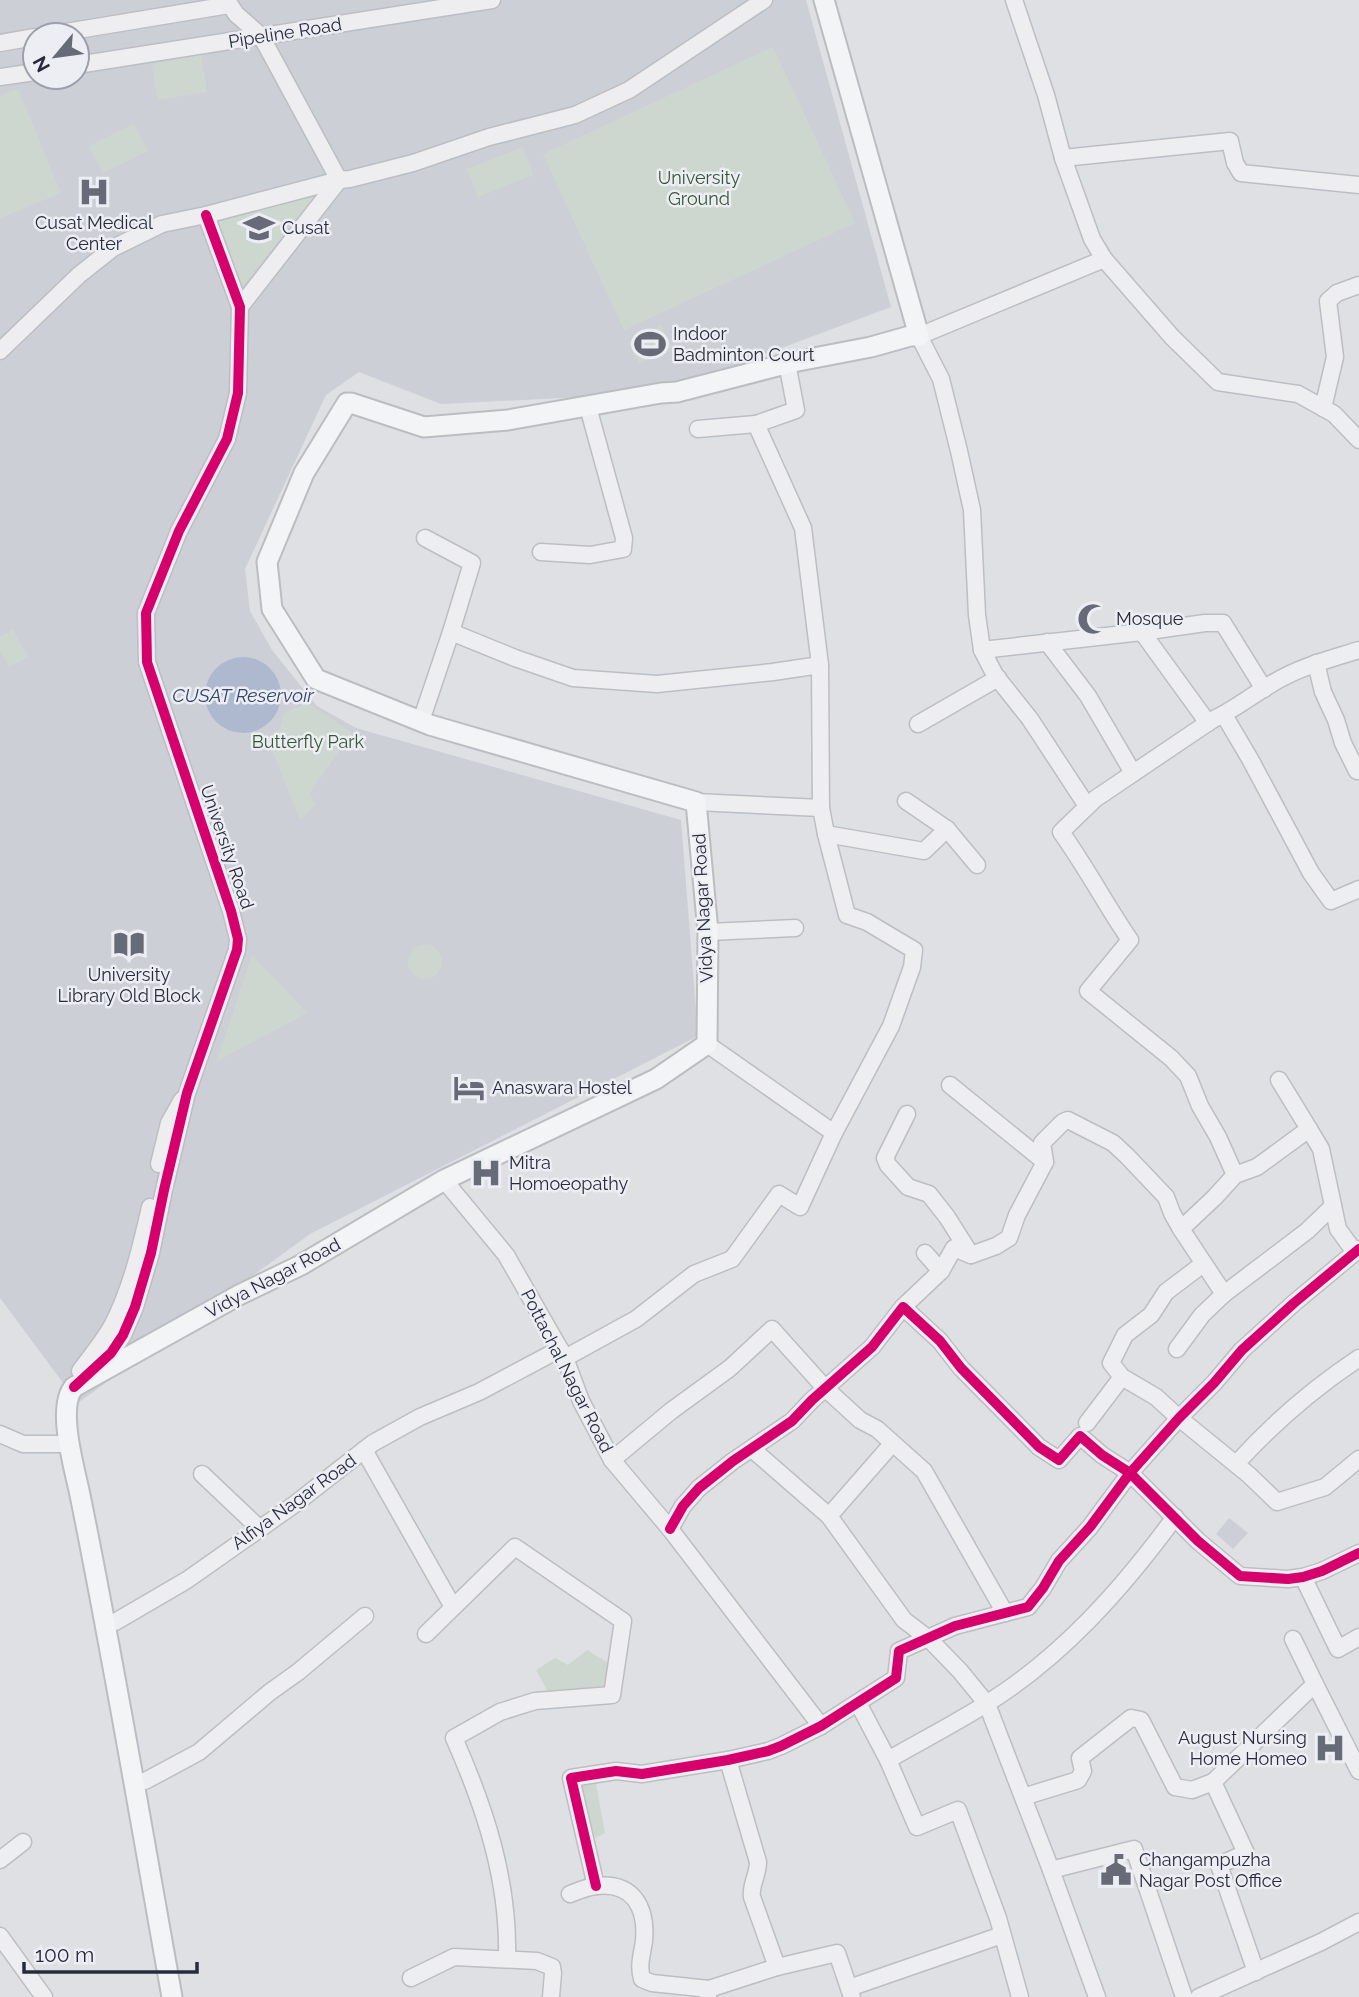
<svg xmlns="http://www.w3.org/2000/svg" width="1359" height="1997" viewBox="0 0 1359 1997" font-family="Raleway,sans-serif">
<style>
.built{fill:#cdcfd7;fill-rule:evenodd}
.green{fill:#ced7cf}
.water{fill:#aeb8ce}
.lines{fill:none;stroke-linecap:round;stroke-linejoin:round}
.minor-casing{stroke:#bdbec2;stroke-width:19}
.major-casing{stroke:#bcbdc1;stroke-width:23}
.minor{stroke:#eeeef1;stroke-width:16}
.major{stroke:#f3f4f5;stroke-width:19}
.cycleway-casing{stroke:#eceef4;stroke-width:15}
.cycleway{stroke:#d6006c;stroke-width:10}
.labels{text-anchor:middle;stroke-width:5;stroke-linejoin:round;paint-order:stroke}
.street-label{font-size:18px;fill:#272b3c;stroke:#eceef4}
.park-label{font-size:18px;fill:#365735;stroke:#eceef4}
.poi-label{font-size:18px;fill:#272b3c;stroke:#eceef4;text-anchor:start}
.water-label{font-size:19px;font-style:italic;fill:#33446e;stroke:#eceef4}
</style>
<rect width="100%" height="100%" fill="#dfe0e4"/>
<!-- built -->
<g class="built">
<path d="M0 0H806L891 307 661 393 441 404 359 372 326 395 245 569 250 611 272 650 317 706 356 728 681 820 698 1036 310 1234 78 1403 0 1298ZM35 35H77V77H35Z"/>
<polygon points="1229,1518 1248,1533 1233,1549 1216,1534"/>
</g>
<!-- green -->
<g class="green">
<polygon points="773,47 855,223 624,330 543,154"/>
<polygon points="201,55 207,92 158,100 152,64"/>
<polygon points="18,89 61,193 0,218 0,96"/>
<polygon points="134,124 148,151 103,173 89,146"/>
<polygon points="523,147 533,175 478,197 467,169"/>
<polygon points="315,196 240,289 215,221"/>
<polygon points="661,325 672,347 639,364 628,342"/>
<polygon points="13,630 28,657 9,667 0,651 0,637"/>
<polygon points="307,703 353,733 310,792 315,805 300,820 268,739 280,728 284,713"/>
<circle cx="425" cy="962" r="17"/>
<polygon points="252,955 307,1013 217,1061"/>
<polygon points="587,1650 610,1664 609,1690 548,1692 536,1670 555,1658 568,1665"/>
<polygon points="593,1767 605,1833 586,1843 572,1773"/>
</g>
<!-- water -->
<circle class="water" cx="243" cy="695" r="38"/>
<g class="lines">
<defs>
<g id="minor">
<polyline points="227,0 236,14 261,36 339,180 240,307"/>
<polyline points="1014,0 1046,95 1063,158 1092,239 1104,259 1172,337 1218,382 1298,394 1334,414 1359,440"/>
<polyline points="48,35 229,5"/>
<polyline points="0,43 35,37"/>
<polyline points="77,65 492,0"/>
<polyline points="0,77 35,72"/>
<polyline points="1063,158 1230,141 1235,163 1241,173 1359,185"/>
<polyline points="0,351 79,275 113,248 162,224 206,215 339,180 350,179 413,163 489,137 575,115 629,90 764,0"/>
<polyline points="1323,408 1335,357 1328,301 1337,293 1359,285"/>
<polyline points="698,429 756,424"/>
<polyline points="425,538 472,563 451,632"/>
<polyline points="541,552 590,555 623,549 624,538 588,407"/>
<polyline points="1142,632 1208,723"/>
<polyline points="1047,642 1088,696 1133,773"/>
<polyline points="982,650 1142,632 1205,623 1223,623 1264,689"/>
<polyline points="1316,663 1323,692 1336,720 1343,743 1357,771"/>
<polyline points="1224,715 1250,759 1311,873 1331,901 1359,889"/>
<polyline points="421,721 451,632 515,658 573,678 657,684 773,672 820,665 803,528 756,424 796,410 787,363"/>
<polyline points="918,724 998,678"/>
<polyline points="906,801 947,829 977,865"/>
<polyline points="696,802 821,808 820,665"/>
<polyline points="1087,806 1030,719 995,675 982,650 977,615 972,510 959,451 941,379 919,336 1104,259"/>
<polyline points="821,808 826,834 924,851 947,829"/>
<polyline points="708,932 795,928"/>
<polyline points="707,1044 834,1133"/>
<polyline points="1279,1080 1309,1129"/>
<polyline points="950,1085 1045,1162"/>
<polyline points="907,1114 885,1158 888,1165 908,1187 929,1194 947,1217 971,1255"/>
<polyline points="159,1164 169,1123 182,1100"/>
<path d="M1235 1175 1218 1137 1200 1106 1188 1076 1171 1058 1088 991 1130 940C1106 905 1086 867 1061 832L1095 799 1212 720C1234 710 1252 695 1273 683 1299 667 1330 659 1359 650"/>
<polyline points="444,1180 506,1255 565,1358 581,1401 612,1460 670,1529 821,1726"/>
<polyline points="925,1253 941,1271"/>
<polyline points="1203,1264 1166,1292 1151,1315 1125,1335 1111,1363 1122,1377 1156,1397 1179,1418 1249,1475 1277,1502 1325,1487 1359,1459"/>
<polyline points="1224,1294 1181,1229 1215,1197 1235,1175 1257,1167 1309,1129 1321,1149 1338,1229 1354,1251"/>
<polyline points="903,1307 941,1271 954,1248 971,1255 996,1246 1009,1238 1017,1215 1045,1162 1042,1143 1063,1122 1068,1120 1113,1143 1127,1156 1166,1197 1172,1213 1181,1229"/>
<polyline points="1177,1349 1202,1315 1224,1294 1307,1231 1333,1206"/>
<polyline points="565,1358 636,1319 694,1274 732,1259 779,1194 800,1207 834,1133 891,1026 912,967 914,950 867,922 847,915 826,834"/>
<path d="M80 1371C91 1356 103 1342 112 1326 131 1289 141 1247 150 1207"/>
<polyline points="89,1373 111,1353 123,1335 135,1307 151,1253 164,1190 187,1093 237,950 238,939 231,911 147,662 146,613 179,531 227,439 238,393 240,307 206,215"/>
<polyline points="1087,1423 1122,1377"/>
<polyline points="0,1434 23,1444 70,1444"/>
<polyline points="752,1449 829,1516 904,1620 929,1639 960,1671 987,1704 1051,1870 1097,1997"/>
<polyline points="364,1450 453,1607"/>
<polyline points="612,1460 671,1411 730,1368 772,1329 825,1388 860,1420 877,1429 924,1471 1005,1613"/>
<path d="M1236 1464C1272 1424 1314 1388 1359 1358"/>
<polyline points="202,1474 259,1528"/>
<polyline points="829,1516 892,1444"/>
<polyline points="670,1529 683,1506 699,1488 733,1461 792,1421 812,1400 872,1347 903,1307 940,1341 961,1368 1039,1447 1059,1460 1080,1436 1102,1455 1130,1473 1198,1541 1240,1576 1288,1579 1303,1577 1322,1571 1359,1553"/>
<polyline points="1303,1577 1338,1649 1359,1637"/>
<polyline points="115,1622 187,1580 295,1504 373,1443 420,1417 479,1392 560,1349"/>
<path d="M426 1634 515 1547 623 1621 612 1695 535 1701 500 1712 454 1738C485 1808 509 1880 507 1958"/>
<polyline points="1293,1639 1315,1684"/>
<polyline points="858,1703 888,1760 917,1827 958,1810 998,1918 1020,1997"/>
<path d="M728 1760 758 1862C758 1875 750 1886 752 1897L777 1967"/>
<path d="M888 1760C921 1741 954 1724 986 1704 1062 1657 1122 1589 1175 1517"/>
<polyline points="145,1781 199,1752 270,1692 298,1672 365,1616"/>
<polyline points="1213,1782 1246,1853 1219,1865 1256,1972"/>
<polyline points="1023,1797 1078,1780 1083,1771 1080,1758 1131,1718 1141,1720 1175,1787 1192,1790 1213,1782 1315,1684 1359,1771"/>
<polyline points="0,1860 23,1842"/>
<polyline points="1051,1870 1134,1849 1184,1997"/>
<polyline points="596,1886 571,1778 616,1771 642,1774 728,1760 768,1751 781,1746 821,1726 896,1678 899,1651 955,1626 1028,1607 1043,1588 1059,1561 1090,1527 1130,1473 1179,1418 1214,1383 1242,1350 1294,1303 1359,1249"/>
<path d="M570 1894C578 1891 587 1887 596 1886 633 1882 647 1907 644 1941 642 1955 638 1965 642 1979L652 1983 709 1989"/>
<polyline points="0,1936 44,1997"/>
<polyline points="411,1978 454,1957 537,1961 552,1967 553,1973 551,1997"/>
<polyline points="849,1988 1002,1935"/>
<polyline points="708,1997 709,1989 777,1967 837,1953 852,1997"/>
<polyline points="1199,1997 1321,1942 1359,1922"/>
</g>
<g id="major">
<polyline points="74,1387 239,1295 301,1265 444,1180 656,1079 707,1044 708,932 696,802 430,725 316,679 272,609 267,562 304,473 347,403 351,403 424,427 508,420 661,393 677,392 793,362 871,347 910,336 919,336 824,0"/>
<path d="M74 1387C56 1407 75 1470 80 1495 114 1662 142 1830 172 1997"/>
</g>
</defs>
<!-- minor casing -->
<use href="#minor" class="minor-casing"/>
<!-- major casing -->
<use href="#major" class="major-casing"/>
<!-- minor -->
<use href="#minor" class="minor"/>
<!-- major -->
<use href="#major" class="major"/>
<defs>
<g id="cycleway">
<polyline points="74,1387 111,1353 123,1335 135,1307 151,1253 164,1190 187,1093 237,950 238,939 231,911 147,662 146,613 179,531 227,439 238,393 240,307 206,215"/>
<polyline points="670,1529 683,1506 699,1488 733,1461 792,1421 812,1400 872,1347 903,1307 940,1341 961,1368 1039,1447 1059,1460 1080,1436 1102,1455 1130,1473 1198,1541 1240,1576 1288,1579 1303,1577 1322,1571 1359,1553"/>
<polyline points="596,1886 571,1778 616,1771 642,1774 728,1760 768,1751 781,1746 821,1726 896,1678 899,1651 955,1626 1028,1607 1043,1588 1059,1561 1090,1527 1130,1473 1179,1418 1214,1383 1242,1350 1294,1303 1359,1249"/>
</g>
</defs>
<!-- cycleway casing -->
<use href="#cycleway" class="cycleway-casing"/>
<!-- cycleway -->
<use href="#cycleway" class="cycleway"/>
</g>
<!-- icons -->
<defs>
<symbol id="hospital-bare" viewBox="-9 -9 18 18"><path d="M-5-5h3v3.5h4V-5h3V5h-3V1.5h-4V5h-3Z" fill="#676a77" stroke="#eceef4" stroke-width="2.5" paint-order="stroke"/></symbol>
<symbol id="university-bare" viewBox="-9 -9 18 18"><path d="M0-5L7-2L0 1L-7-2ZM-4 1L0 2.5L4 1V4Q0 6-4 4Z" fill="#676a77" stroke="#eceef4" stroke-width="2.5" paint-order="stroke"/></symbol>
<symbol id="stadium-bare" viewBox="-9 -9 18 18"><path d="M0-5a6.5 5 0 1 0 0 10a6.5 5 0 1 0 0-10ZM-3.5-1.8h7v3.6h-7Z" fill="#676a77" stroke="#eceef4" stroke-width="2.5" paint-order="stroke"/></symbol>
<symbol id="mosque-bare" viewBox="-9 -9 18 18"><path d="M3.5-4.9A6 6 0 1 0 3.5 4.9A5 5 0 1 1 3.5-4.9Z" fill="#676a77" stroke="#eceef4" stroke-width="2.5" paint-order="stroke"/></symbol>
<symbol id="library-bare" viewBox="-9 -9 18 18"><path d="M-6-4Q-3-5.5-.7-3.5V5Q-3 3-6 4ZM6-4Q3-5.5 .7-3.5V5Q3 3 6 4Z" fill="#676a77" stroke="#eceef4" stroke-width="2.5" paint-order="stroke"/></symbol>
<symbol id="hotel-bare" viewBox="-9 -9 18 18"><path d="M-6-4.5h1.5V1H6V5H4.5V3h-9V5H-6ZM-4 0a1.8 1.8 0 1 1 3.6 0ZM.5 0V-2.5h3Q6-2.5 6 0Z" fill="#676a77" stroke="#eceef4" stroke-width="2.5" paint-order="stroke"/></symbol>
<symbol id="civic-bare" viewBox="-9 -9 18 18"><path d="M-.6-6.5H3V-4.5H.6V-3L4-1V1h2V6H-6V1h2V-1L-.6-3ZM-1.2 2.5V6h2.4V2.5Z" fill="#676a77" stroke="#eceef4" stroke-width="2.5" paint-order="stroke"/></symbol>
</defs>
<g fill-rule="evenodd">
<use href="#hospital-bare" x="72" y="170" width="44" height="44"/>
<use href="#university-bare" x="237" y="206" width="44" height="44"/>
<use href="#stadium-bare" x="628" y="322" width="44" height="44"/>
<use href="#mosque-bare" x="1071" y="597" width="44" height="44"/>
<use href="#library-bare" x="107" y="922" width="44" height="44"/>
<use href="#hotel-bare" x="447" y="1066" width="44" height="44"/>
<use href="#hospital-bare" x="464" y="1151" width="44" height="44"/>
<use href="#hospital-bare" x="1308" y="1726" width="44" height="44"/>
<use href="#civic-bare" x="1094" y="1848" width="44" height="44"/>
</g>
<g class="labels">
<!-- street labels -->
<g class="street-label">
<text transform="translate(285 33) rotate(-9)" y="6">Pipeline Road</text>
<text transform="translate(227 847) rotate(71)" y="6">University Road</text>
<text transform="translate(703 908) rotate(-93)" y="6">Vidya Nagar Road</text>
<text transform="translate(273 1278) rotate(-28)" y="6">Vidya Nagar Road</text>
<text transform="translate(567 1371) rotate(63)" y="6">Pottachal Nagar Road</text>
<text transform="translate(294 1502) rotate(-36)" y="6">Alfiya Nagar Road</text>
</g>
<!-- park labels -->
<g class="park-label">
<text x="699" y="184">University<tspan x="699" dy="21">Ground</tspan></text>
<text x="308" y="748">Butterfly Park</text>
</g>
<!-- poi labels -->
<g class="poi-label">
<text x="94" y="229" text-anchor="middle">Cusat Medical<tspan x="94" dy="21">Center</tspan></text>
<text x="282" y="234">Cusat</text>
<text x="673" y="340">Indoor<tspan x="673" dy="21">Badminton Court</tspan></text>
<text x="1116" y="625">Mosque</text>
<text x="129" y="981" text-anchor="middle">University<tspan x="129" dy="21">Library Old Block</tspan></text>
<text x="492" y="1094">Anaswara Hostel</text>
<text x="509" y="1169">Mitra<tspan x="509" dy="21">Homoeopathy</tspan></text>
<text x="1307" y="1744" text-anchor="end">August Nursing<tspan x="1307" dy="21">Home Homeo</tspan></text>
<text x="1139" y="1866">Changampuzha<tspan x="1139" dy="21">Nagar Post Office</tspan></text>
</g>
<!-- water labels -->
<g class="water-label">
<text x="243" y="702">CUSAT Reservoir</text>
</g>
</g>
<!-- north arrow -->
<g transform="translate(56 56) rotate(241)"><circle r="33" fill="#eceef4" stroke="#9da0aa" stroke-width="2"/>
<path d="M0-5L12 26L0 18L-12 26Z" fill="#676a77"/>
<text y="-10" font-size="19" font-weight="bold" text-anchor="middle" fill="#272b3c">N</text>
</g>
<!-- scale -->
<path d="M24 1962v10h173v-10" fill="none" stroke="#272b3c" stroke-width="3.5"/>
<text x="35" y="1962" font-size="21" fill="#272b3c" stroke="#eceef4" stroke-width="5" paint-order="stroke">100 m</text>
</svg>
